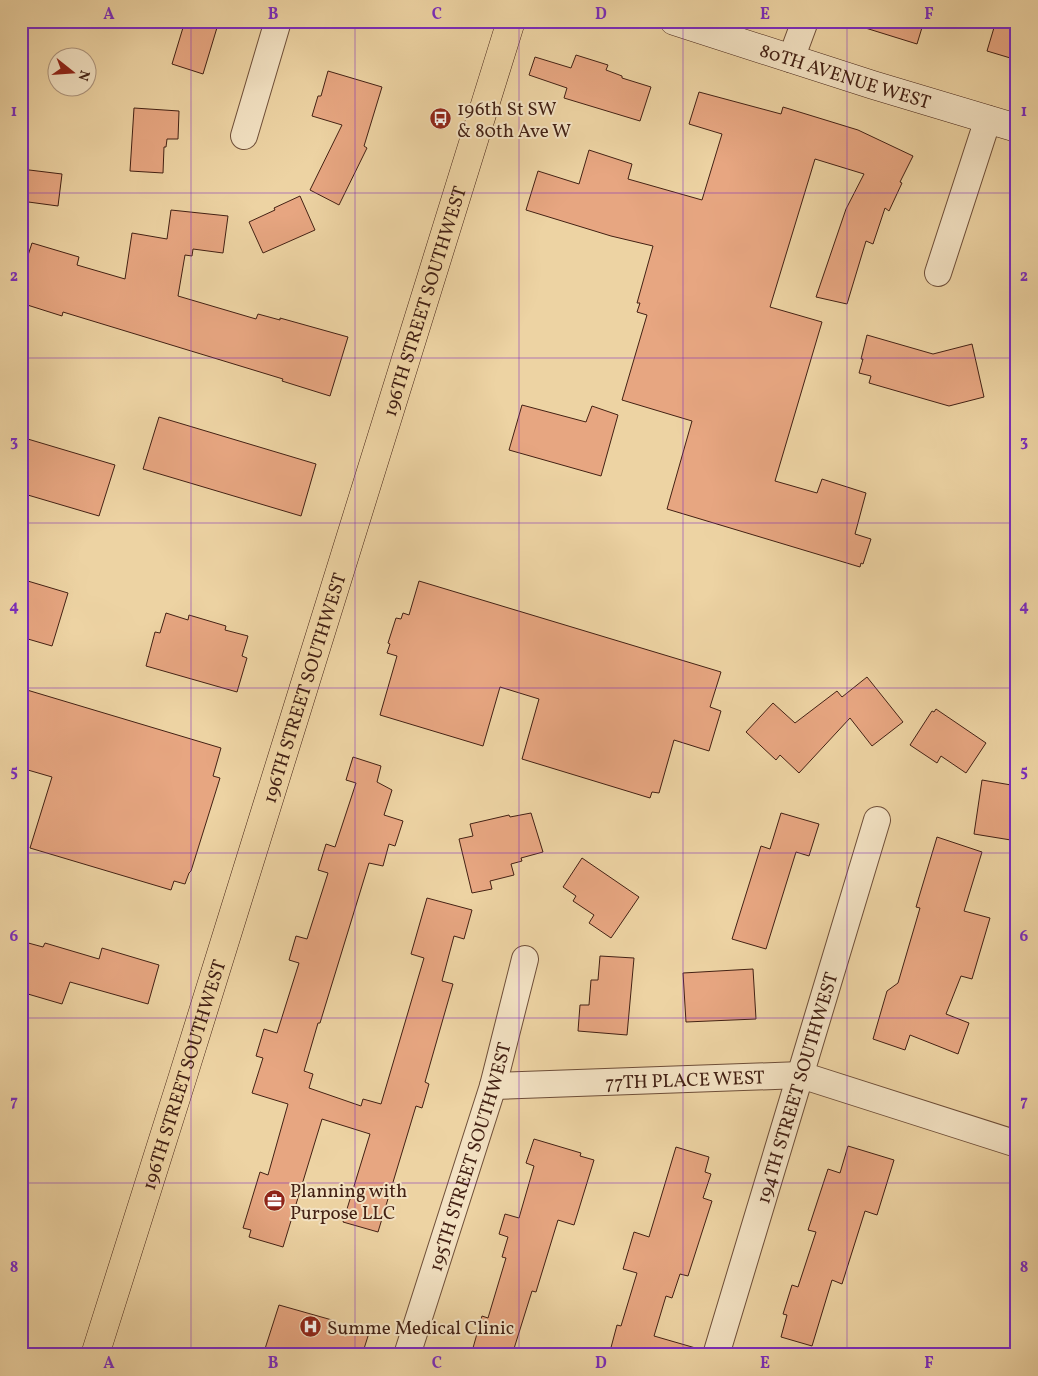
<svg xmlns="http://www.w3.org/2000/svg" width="1038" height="1376" viewBox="0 0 1038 1376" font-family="Vollkorn,serif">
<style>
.building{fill:#e7a681;stroke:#432114}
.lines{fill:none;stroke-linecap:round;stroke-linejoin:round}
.street-casing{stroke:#6e4e38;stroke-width:28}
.secondary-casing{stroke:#432114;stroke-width:29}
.primary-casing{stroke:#432114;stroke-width:29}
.street{stroke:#f3e2c3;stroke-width:26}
.secondary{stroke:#f3e2c3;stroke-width:28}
.primary{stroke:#edd3a3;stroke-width:28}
.grid{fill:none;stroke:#7b2cbf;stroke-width:1;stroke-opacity:0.55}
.labels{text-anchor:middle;stroke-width:4;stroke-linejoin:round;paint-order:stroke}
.street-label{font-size:19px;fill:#432114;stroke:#f3e2c3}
.poi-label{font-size:19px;fill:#432114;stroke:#f3e2c3;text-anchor:start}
.neatline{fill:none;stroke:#7b2cbf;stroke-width:2}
.grid-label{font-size:16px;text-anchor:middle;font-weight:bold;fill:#7b2cbf}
</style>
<rect width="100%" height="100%" fill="#edd3a3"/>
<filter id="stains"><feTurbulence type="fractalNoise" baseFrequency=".004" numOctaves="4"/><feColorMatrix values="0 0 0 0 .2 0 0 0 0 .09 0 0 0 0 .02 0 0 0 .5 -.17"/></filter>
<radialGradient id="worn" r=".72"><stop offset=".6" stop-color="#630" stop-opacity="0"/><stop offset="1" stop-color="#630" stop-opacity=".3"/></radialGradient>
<!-- building -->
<g class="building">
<polygon points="185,21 219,21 203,74 172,64"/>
<polygon points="860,21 924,21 917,44 859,26"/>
<polygon points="996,21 1017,21 1017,60 987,51"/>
<polygon points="576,55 608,65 606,70 622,76 622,78 651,87 640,121 564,98 567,88 529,75 535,57 571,68"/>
<polygon points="328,71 382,87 364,146 367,148 339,205 310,190 342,125 312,116 318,96 321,96"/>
<polygon points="699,92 781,114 783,107 858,130 913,156 900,182 902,183 889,211 885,208 873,244 866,241 847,304 816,297 846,209 864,174 815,159 770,307 822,322 775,481 817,493 822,479 866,493 855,534 871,539 863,564 861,563 860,567 667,509 692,421 622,400 647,315 637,312 640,303 637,303 653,246 611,236 526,210 538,171 579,184 589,150 632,164 628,179 702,200 722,134 689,124"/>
<polygon points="134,108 179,111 178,139 167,139 166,147 164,147 163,173 130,171"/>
<polygon points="21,169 62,174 58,206 21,201"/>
<polygon points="300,196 315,230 263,253 249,222 275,210 274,208"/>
<polygon points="171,210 228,216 223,253 193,249 192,256 185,255 178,296 256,319 258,314 280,320 280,318 348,337 330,396 282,381 283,379 63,312 62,316 21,303 21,277 32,243 79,257 77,265 125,279 132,233 167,239"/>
<polygon points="867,335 933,354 972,344 984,397 949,406 869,383 871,376 859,373 863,359 861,359"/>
<polygon points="522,405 586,422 592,406 618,415 601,476 509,450"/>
<polygon points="159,417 316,464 301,516 143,469"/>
<polygon points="21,437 115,465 99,516 21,493"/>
<polygon points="21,579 68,593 52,646 21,637"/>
<polygon points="419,581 721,672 710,707 721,711 709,751 674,740 659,793 652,792 650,798 522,759 539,699 500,687 483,746 380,715 397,656 387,653 390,644 388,643 396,618 401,619 403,613 409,615"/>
<polygon points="166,613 188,620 189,615 226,626 225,630 248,636 242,656 247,658 237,692 146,666 155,632 160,633"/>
<polygon points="867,677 903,722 872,746 850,718 799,773 780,755 776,760 746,732 773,703 795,723 837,691 842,697"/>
<polygon points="27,690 221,748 213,776 220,778 191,871 189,873 185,884 174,881 171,890 30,848 52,777 21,768 21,708"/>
<polygon points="936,709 986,743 966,773 941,756 937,763 910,745 932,711 934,712"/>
<polygon points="353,757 381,766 377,782 392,790 384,815 403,821 395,846 389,844 383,866 369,863 320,1023 318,1023 304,1071 313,1074 309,1088 361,1106 363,1099 381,1104 424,958 411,954 427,898 472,910 464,939 454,936 442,981 453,984 425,1082 429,1084 422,1108 416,1106 378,1232 343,1222 370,1134 322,1119 283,1247 249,1237 251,1230 243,1228 260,1172 268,1175 288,1104 252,1093 263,1058 256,1056 264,1029 277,1033 299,963 289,960 296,936 307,939 328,873 318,870 326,844 335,847 356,783 346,780"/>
<polygon points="982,780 1017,786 1017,841 974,834"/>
<polygon points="531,813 543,852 521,858 522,861 511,864 514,875 490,881 492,889 472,893 459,839 473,836 470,824 509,815 510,817"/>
<polygon points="781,813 819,824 809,856 796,852 766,949 732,939 761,846 770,849"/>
<polygon points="937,837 982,852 964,911 990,918 972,979 961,976 946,1014 969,1023 958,1054 910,1035 905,1050 873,1039 887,991 898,983 920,908 916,907"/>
<polygon points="582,858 639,897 611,938 589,923 594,915 573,901 576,896 563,887"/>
<polygon points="21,941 43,947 45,943 99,959 102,948 159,965 148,1004 70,982 62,1004 21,992"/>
<polygon points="600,956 634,958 627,1035 578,1031 580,1005 589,1005 591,980 598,980"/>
<polygon points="753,969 756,1019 686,1022 683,973"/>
<polygon points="534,1139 581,1153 580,1156 594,1160 574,1225 558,1220 536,1292 532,1291 512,1355 471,1355 482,1316 488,1318 506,1258 502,1257 508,1237 499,1234 505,1214 519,1218 534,1166 526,1163"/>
<polygon points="848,1146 894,1160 877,1215 865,1211 842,1284 832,1280 812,1346 781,1337 787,1315 783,1314 792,1285 798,1287 816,1232 808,1230 828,1169 840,1173"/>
<polygon points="676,1147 709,1157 705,1172 711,1174 703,1198 712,1201 688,1276 680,1274 672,1298 666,1296 654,1336 699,1349 698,1355 609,1355 617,1325 621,1326 637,1273 623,1269 634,1232 649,1237"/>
<polygon points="279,1305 332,1320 333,1322 369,1333 362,1355 263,1355"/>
</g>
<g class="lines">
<defs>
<g id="street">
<polyline points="791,59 805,21"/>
<polyline points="244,136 278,21"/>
<polyline points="938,273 988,119"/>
<path id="s1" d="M493 1086 801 1075 1017 1144"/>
<path id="s2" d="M407 1355 493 1086 525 959"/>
<path id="s3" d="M716 1355 877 820"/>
</g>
<g id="secondary">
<path id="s4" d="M674 21 873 85 1017 128"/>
</g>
<g id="primary">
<path id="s5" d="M95 1355 183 1076 511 21"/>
</g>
</defs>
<!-- street casing -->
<use href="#street" class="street-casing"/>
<!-- secondary casing -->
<use href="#secondary" class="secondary-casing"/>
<!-- primary casing -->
<use href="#primary" class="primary-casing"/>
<!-- street -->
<use href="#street" class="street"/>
<!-- secondary -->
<use href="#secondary" class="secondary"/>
<!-- primary -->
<use href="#primary" class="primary"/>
</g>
<!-- grid -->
<path class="grid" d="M191 21V1355M355 21V1355M519 21V1355M683 21V1355M847 21V1355M21 193H1017M21 358H1017M21 523H1017M21 688H1017M21 853H1017M21 1018H1017M21 1183H1017"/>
<!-- icons -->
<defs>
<symbol id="bus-disc" viewBox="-11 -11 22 22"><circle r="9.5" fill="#8f2418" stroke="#f3e2c3"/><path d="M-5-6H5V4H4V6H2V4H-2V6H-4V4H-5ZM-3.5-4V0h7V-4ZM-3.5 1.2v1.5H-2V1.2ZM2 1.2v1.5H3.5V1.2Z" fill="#fff"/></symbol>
<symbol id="office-disc" viewBox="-11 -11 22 22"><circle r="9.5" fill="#8f2418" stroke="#f3e2c3"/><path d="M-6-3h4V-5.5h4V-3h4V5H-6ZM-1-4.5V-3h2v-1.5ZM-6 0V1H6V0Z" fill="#fff"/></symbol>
<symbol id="hospital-disc" viewBox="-11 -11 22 22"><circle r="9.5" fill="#8f2418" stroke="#f3e2c3"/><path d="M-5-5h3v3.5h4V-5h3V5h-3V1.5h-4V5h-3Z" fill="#fff"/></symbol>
</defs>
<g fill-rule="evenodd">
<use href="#bus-disc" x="428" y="106" width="25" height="25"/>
<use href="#office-disc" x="262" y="1188" width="25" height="25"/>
<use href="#hospital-disc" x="298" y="1314" width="25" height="25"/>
</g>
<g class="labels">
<!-- street labels -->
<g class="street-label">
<text dy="7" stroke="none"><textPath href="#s4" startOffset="180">80TH AVENUE WEST</textPath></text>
<text dy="7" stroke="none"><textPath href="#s5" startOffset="1104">196TH STREET SOUTHWEST</textPath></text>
<text dy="7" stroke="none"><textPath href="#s5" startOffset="699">196TH STREET SOUTHWEST</textPath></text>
<text dy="7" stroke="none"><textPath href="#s5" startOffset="294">196TH STREET SOUTHWEST</textPath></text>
<text dy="7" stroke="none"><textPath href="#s1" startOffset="192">77TH PLACE WEST</textPath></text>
<text dy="7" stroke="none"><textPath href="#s3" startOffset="279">194TH STREET SOUTHWEST</textPath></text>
<text dy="7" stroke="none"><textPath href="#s2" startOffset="208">195TH STREET SOUTHWEST</textPath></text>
</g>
<!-- poi labels -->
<g class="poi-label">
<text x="457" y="115">196th St SW<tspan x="457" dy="22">&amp; 80th Ave W</tspan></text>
<text x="290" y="1197">Planning with<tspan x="290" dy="22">Purpose LLC</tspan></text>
<text x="327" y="1334">Summe Medical Clinic</text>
</g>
</g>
<!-- margin -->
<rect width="1038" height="1376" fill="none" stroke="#edd3a3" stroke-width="55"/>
<!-- north arrow -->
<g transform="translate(72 72) rotate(107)"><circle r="24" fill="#f3e2c3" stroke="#ad957d"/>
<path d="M0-4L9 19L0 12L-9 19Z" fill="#8f2418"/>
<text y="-8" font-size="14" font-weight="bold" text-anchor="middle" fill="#432114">N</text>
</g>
<rect x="28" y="28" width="982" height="1320" class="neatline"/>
<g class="grid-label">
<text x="109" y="19">A</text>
<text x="273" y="19">B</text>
<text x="437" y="19">C</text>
<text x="601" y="19">D</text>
<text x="765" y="19">E</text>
<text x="929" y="19">F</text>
<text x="14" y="116">1</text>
<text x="1024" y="116">1</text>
<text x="14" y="281">2</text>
<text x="1024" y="281">2</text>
<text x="14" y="446">3</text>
<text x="1024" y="446">3</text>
<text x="14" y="611">4</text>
<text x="1024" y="611">4</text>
<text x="14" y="776">5</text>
<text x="1024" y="776">5</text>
<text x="14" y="941">6</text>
<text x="1024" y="941">6</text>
<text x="14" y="1106">7</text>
<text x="1024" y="1106">7</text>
<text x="14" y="1272">8</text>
<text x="1024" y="1272">8</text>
<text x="109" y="1368">A</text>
<text x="273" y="1368">B</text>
<text x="437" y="1368">C</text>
<text x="601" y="1368">D</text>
<text x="765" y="1368">E</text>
<text x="929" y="1368">F</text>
</g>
<rect width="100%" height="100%" filter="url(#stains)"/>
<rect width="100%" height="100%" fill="url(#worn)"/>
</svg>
